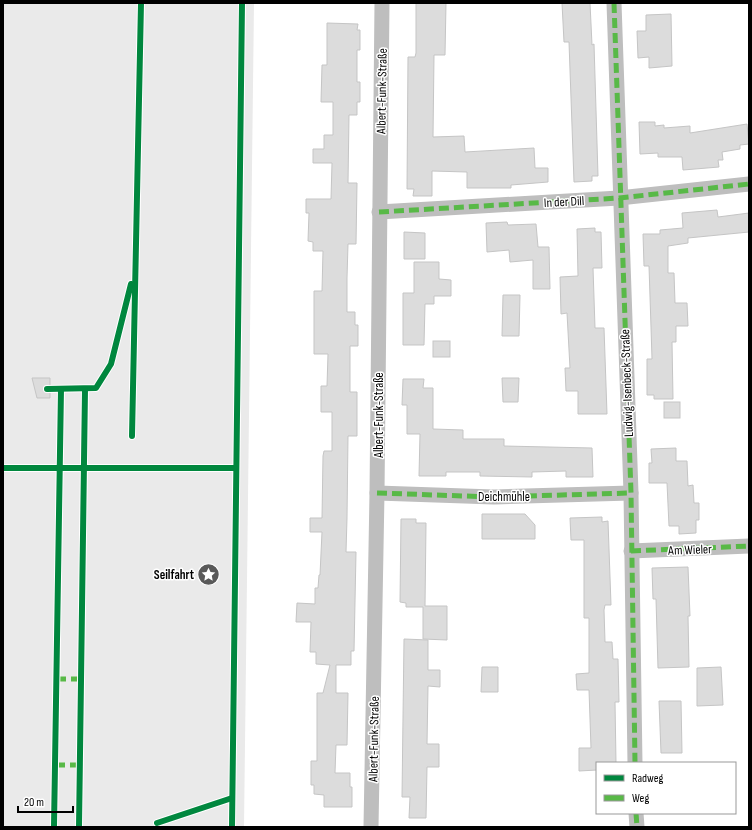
<svg xmlns="http://www.w3.org/2000/svg" width="752" height="830" viewBox="0 0 752 830" font-family="'Sofia Sans Condensed',sans-serif">
<style>
.green{fill:#eaeaea}
.building{fill:#dcdcdc;stroke:#c5c5c5}
.lines{fill:none;stroke-linecap:round;stroke-linejoin:round}
.street{stroke:#bebebe;stroke-width:15}
.quiet{stroke:#58b947;stroke-width:5;stroke-dasharray:10 5;stroke-linecap:butt}
.cycleway-casing{stroke:#fff;stroke-width:8}
.cycleway{stroke:#00873e;stroke-width:6}
.labels{text-anchor:middle;stroke-width:3;stroke-linejoin:round;paint-order:stroke}
.street-label{font-size:13px;fill:#000;stroke:#fff}
.poi-label{font-size:13px;font-weight:bold;fill:#000;stroke:#fff;text-anchor:end}
</style>
<rect width="100%" height="100%" fill="#fff"/>
<!-- green -->
<polygon class="green" points="3,3 254,3 244,827 3,827"/>
<!-- building -->
<g class="building">
<polygon points="416,3 446,3 445,55 434,55 433,137 464,136 465,152 534,148 535,168 548,168 548,182 511,185 511,188 467,188 467,172 432,171 432,196 413,196 414,189 407,189 408,57 415,57 416,53"/>
<polygon points="562,3 590,3 592,45 594,44 598,176 592,176 592,181 574,182 569,42 564,42"/>
<polygon points="671,14 672,66 649,68 649,57 638,58 637,31 646,31 646,15"/>
<polygon points="327,23 358,24 357,30 360,30 360,50 357,50 357,82 360,82 360,102 357,102 357,115 349,115 348,183 357,183 356,244 348,244 347,278 347,312 355,312 355,325 358,325 358,346 350,346 350,392 357,392 357,436 348,436 347,518 346,552 356,552 354,651 351,651 351,665 336,665 336,693 348,693 347,745 336,745 335,773 350,773 350,787 352,787 352,807 324,807 324,795 314,794 314,785 311,785 311,761 317,761 317,693 323,693 330,665 316,664 316,652 310,652 311,622 296,622 297,603 315,604 315,588 318,588 319,575 320,575 322,532 310,532 310,518 322,518 323,456 324,451 332,451 332,412 321,412 321,386 327,386 328,354 314,354 314,291 322,291 323,251 313,251 313,242 308,241 309,213 306,213 306,199 331,199 332,163 313,163 313,149 324,149 324,135 333,135 333,102 321,102 322,65 327,65"/>
<polygon points="639,122 655,122 655,126 664,125 664,128 690,126 690,133 747,124 749,144 740,145 740,149 722,152 723,160 718,160 719,167 683,170 682,157 658,157 658,153 640,154"/>
<polygon points="717,210 718,217 749,213 749,232 688,238 688,243 668,246 668,273 674,273 675,303 687,303 688,326 676,326 676,342 672,342 673,399 654,399 654,395 647,395 647,359 652,359 651,327 649,266 644,266 643,234 660,234 660,230 683,228 682,213"/>
<polygon points="507,222 508,225 536,224 538,247 549,247 550,289 533,289 533,260 510,262 509,250 487,252 486,223"/>
<polygon points="595,228 595,232 601,232 602,268 593,268 595,328 604,328 607,414 578,414 578,391 566,391 565,368 570,368 567,313 561,314 560,277 578,276 577,229"/>
<polygon points="404,232 425,233 425,259 404,259"/>
<polygon points="414,262 439,262 439,279 451,280 451,296 434,296 434,304 425,304 424,345 403,345 403,293 414,293"/>
<polygon points="503,295 520,295 519,336 502,336"/>
<rect x="433" y="341" width="17" height="16"/>
<polygon points="32,378 50,378 50,398 37,398"/>
<polygon points="502,378 519,378 518,402 503,402"/>
<polygon points="403,379 424,379 423,388 433,388 433,429 463,430 463,439 504,439 504,446 592,448 593,477 566,477 566,471 532,472 532,477 480,476 480,472 446,472 446,476 419,476 420,434 407,434 407,405 402,405"/>
<rect x="664" y="402" width="16" height="16"/>
<polygon points="676,448 676,461 687,461 688,486 693,485 694,503 699,503 699,520 696,520 696,533 679,534 679,526 669,526 667,483 649,483 649,463 652,463 651,449"/>
<polygon points="482,514 525,514 535,525 535,539 482,539"/>
<polygon points="602,517 602,522 608,521 611,605 605,605 604,610 605,642 612,642 613,659 618,659 619,702 615,702 616,763 597,763 597,770 579,771 579,748 591,748 589,690 577,690 576,674 589,673 589,618 584,618 584,540 571,540 570,518"/>
<polygon points="401,519 416,519 416,523 426,523 425,606 447,606 447,640 423,639 423,607 406,607 406,603 400,602"/>
<polygon points="688,567 690,616 688,616 689,667 658,668 656,599 653,599 652,568"/>
<polygon points="404,639 428,640 428,670 440,670 440,687 428,686 427,744 439,744 439,767 427,767 426,818 409,818 410,797 402,797"/>
<polygon points="482,667 498,667 498,692 481,692"/>
<polygon points="721,667 723,705 697,706 697,668"/>
<polygon points="659,701 681,701 682,753 661,753"/>
</g>
<g class="lines">
<!-- street -->
<g class="street">
<polyline points="614,3 631,493 635,763"/>
<polyline points="379,212 619,198 749,184"/>
<polyline points="377,493 494,497 631,493"/>
<polyline points="631,551 749,546"/>
<polyline points="636,813 637,827"/>
<polyline points="371,827 377,493 382,3"/>
</g>
<!-- quiet -->
<g class="quiet">
<polyline points="614,3 631,493 635,763"/>
<polyline points="379,212 619,198 749,184"/>
<polyline points="377,493 494,497 631,493"/>
<polyline points="631,551 749,546"/>
<polyline points="56,679 81,679"/>
<polyline points="55,765 80,765"/>
<polyline points="636,813 637,827"/>
</g>
<defs>
<g id="cycleway">
<polyline points="47,389 96,388 111,364 131,284"/>
<polyline points="132,436 141,3"/>
<polyline points="3,468 235,468"/>
<polyline points="157,823 232,798"/>
<polyline points="54,827 61,389"/>
<polyline points="79,827 85,389"/>
<polyline points="232,827 242,3"/>
</g>
</defs>
<!-- cycleway casing -->
<use href="#cycleway" class="cycleway-casing"/>
<!-- cycleway -->
<use href="#cycleway" class="cycleway"/>
</g>
<!-- icons -->
<defs>
<symbol id="sight-disc" viewBox="-11 -11 22 22"><circle r="9.5" fill="#595959" stroke="#fff"/><path d="M0-6L1.8-2.2L6-1.7L2.9 1.2L3.7 5.4L0 3.3L-3.7 5.4L-2.9 1.2L-6-1.7L-1.8-2.2Z" fill="#fff"/></symbol>
</defs>
<g fill-rule="evenodd">
<use href="#sight-disc" x="196" y="562" width="25" height="25"/>
</g>
<g class="labels">
<!-- street labels -->
<g class="street-label">
<text transform="translate(381 91) rotate(-89)" y="5">Albert-Funk-Straße</text>
<text transform="translate(564 201) rotate(-3)" y="5">In der Dill</text>
<text transform="translate(626 383) rotate(-92)" y="5">Ludwig-Isenbeck-Straße</text>
<text transform="translate(378 415) rotate(-90)" y="5">Albert-Funk-Straße</text>
<text x="504" y="501">Deichmühle</text>
<text transform="translate(690 549) rotate(-2)" y="5">Am Wieler</text>
<text transform="translate(373 739) rotate(-89)" y="5">Albert-Funk-Straße</text>
</g>
<!-- poi labels -->
<g class="poi-label">
<text x="194" y="579">Seilfahrt</text>
</g>
</g>
<!-- border -->
<rect width="752" height="830" fill="none" stroke="#000000" stroke-width="8"/>
<!-- legend -->
<rect x="596" y="762" width="140" height="52" fill="#ffffff" stroke="#999999"/>
<rect x="604" y="775" width="20" height="6" fill="#00873e" stroke="#999999"/>
<text x="632" y="782" font-size="12" fill="#000000">Radweg</text>
<rect x="604" y="795" width="20" height="6" fill="#58b947" stroke="#999999"/>
<text x="632" y="802" font-size="12" fill="#000000">Weg</text>
<!-- scale -->
<path d="M18 806v6h55v-6" fill="none" stroke="#000000" stroke-width="2"/>
<text x="24" y="806" font-size="12" fill="#000000" stroke="#ffffff" stroke-width="3" paint-order="stroke">20 m</text>
</svg>
